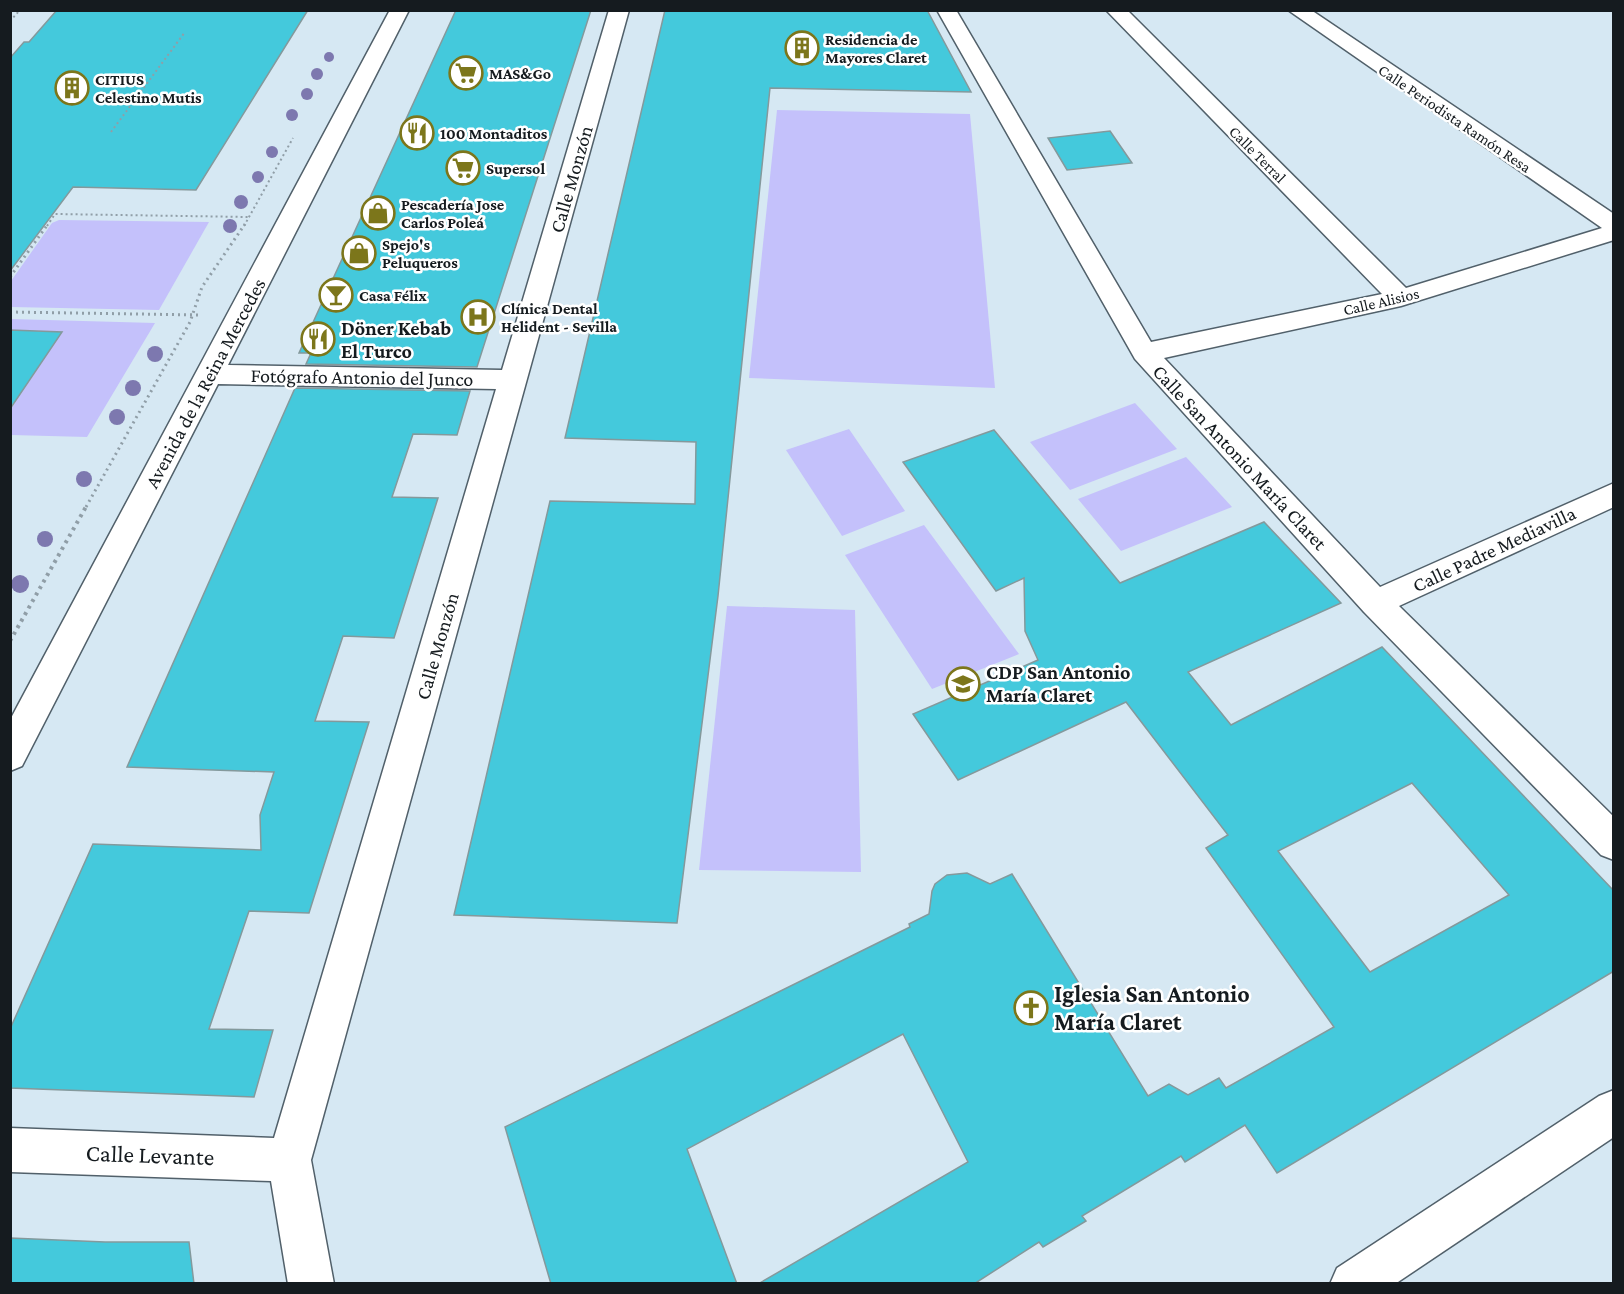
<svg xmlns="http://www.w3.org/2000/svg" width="1624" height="1294" viewBox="0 0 1624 1294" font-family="'Crimson Pro',serif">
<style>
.green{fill:#c4c1fb}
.building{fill:#44c9dc;stroke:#84999c;stroke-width:1.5;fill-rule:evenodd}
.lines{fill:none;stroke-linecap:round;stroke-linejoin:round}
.minor-casing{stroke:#51606a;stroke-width:3}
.tertiary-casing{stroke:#51606a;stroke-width:3}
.path-far2{stroke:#909ea7;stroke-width:2;stroke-dasharray:2 3;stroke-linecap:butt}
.path-far1{stroke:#909ea7;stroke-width:3;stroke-dasharray:2 4;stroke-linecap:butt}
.path{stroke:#909ea7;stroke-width:4;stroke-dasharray:3 4.5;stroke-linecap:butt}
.minor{fill:#fff;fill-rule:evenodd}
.tertiary{fill:#fff;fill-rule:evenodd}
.tree{fill:#7d78af}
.labels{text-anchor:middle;stroke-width:5;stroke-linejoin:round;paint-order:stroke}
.far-poi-label{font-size:16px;font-weight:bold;fill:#151b1f;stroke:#fff;text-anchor:start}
.far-street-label{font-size:16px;fill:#151b1f;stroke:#fff}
.street-label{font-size:20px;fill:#151b1f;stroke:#fff}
.poi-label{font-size:20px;font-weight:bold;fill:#151b1f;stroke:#fff;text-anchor:start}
.near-poi-label{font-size:24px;font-weight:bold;fill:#151b1f;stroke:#fff;text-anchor:start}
.near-street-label{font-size:24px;fill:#151b1f;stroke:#fff}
</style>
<rect width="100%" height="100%" fill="#d6e8f3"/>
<!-- green -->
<g class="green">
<polygon points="777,110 970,114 995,388 749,378"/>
<polygon points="59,220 209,222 159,310 11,307 11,281 52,223"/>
<polygon points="11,319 155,323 87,437 11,435 11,409 62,332 11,330"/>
<polygon points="1135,403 1177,449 1070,490 1030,442"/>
<polygon points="849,429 905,511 842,536 786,450"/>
<polygon points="1186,457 1232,507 1121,551 1078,499"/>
<polygon points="924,525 1019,654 932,689 845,555"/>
<polygon points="727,606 855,610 861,872 699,870"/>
</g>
<!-- building -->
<g class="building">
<polygon points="57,10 308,10 196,190 73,187 10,271 10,58 24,42 29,42"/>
<polygon points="456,10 591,10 477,367 306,364 311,353 299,353"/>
<polygon points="665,10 927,10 971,92 770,88 718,596 677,923 454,915 550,501 695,504 696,442 565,438"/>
<polygon points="1110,131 1132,163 1067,170 1048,138"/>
<polygon points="10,330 62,332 10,409"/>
<polygon points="295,388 470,391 457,435 413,434 392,497 438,498 394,638 343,636 315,721 369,722 309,913 249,911 209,1029 273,1030 254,1097 10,1088 10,1029 93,844 261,850 260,815 274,772 127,767"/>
<path d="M994 430 1120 583 1264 522 1341 603 1188 672 1231 725 1382 647 1614 891V971L1277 1173 1245 1125 1185 1162 1181 1156 1082 1216 1086 1221 1043 1247 1039 1242 974 1284H758L968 1162 903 1034 687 1149 737 1284H551L505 1127 910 927 909 924 929 914 932 891 935 884 947 875 967 873 990 884 1012 874 1148 1096 1169 1084 1188 1095 1219 1078 1226 1088 1334 1027 1206 848 1228 835 1126 702 958 780 913 714 1038 660 1025 631 1024 578 996 591 903 462ZM1412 783 1509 895 1370 972 1278 851Z"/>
<polygon points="10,1238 105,1242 189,1242 194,1284 10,1284"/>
</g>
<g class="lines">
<defs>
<g id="minor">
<polygon points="390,10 409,10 228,365 502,370 609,10 629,10 311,1160 334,1284 288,1284 271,1181 10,1172 10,1128 274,1138 496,389 218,384 22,766 10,771 10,720"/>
<polygon points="937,10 956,10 1151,342 1382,294 1106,10 1127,10 1406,288 1602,228 1288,10 1311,10 1614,214 1614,240 1401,306 1164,358 1380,587 1614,483 1614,507 1399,606 1614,817 1614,860 1601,855 1364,612 1135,359"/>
</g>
<polygon id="tertiary" points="1614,1090 1614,1137 1395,1284 1330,1284 1337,1268 1599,1096"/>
</defs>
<!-- minor casing -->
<use href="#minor" class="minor-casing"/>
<!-- tertiary casing -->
<use href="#tertiary" class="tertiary-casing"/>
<!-- path-far2 -->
<g class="path-far2">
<polyline points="10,21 20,10"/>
<polyline points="111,132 185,32"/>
<polyline points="47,226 55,214 248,217"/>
<polyline points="244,226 293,138"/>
</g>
<!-- path-far1 -->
<g class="path-far1">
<polyline points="10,277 48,224"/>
<polyline points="10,312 201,315"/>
<polyline points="86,507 190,322 202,287 245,224"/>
</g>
<!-- path -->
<polyline class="path" points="10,641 87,505"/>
<!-- minor -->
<use href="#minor" class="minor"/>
<!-- tertiary -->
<use href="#tertiary" class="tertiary"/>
</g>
<!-- trees -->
<g class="tree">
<circle cx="329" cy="57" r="5"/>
<circle cx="317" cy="74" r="6"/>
<circle cx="307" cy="94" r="6"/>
<circle cx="292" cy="115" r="6"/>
<circle cx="272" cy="152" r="6"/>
<circle cx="258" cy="177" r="6"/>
<circle cx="241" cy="202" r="7"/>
<circle cx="230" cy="226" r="7"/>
<circle cx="155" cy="354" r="8"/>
<circle cx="133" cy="388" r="8"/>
<circle cx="117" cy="417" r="8"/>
<circle cx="84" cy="479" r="8"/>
<circle cx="45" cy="539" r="8"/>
<circle cx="20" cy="584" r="9"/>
</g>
<!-- icons -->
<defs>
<symbol id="building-ring" viewBox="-11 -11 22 22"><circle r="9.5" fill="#fff" stroke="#7c761b" stroke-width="1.5"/><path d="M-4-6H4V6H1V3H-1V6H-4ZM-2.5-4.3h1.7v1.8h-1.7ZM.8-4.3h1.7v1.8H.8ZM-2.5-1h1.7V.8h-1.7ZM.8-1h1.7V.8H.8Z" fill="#7c761b"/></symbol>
<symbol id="supermarket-ring" viewBox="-11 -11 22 22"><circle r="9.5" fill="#fff" stroke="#7c761b" stroke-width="1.5"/><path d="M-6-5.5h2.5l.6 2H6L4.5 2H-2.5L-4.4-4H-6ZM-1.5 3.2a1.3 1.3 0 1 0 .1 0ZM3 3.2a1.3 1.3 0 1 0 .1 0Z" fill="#7c761b"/></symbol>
<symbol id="restaurant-ring" viewBox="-11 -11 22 22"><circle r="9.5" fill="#fff" stroke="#7c761b" stroke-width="1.5"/><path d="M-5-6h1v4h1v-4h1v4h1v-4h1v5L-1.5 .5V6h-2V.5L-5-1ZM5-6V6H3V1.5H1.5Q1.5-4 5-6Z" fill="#7c761b"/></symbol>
<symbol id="shop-ring" viewBox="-11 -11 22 22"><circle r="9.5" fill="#fff" stroke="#7c761b" stroke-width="1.5"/><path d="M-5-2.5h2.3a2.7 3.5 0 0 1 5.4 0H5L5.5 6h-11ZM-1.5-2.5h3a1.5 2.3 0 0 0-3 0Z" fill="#7c761b"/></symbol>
<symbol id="bar-ring" viewBox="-11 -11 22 22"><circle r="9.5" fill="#fff" stroke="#7c761b" stroke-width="1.5"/><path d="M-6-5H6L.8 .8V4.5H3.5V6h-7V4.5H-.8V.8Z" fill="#7c761b"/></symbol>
<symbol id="hospital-ring" viewBox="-11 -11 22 22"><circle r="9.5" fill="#fff" stroke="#7c761b" stroke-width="1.5"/><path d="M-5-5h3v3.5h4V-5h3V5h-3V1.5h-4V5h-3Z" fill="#7c761b"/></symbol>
<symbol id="school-ring" viewBox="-11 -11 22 22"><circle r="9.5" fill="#fff" stroke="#7c761b" stroke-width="1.5"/><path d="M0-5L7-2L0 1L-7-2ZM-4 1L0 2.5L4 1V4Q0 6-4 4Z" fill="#7c761b"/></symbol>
<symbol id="church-ring" viewBox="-11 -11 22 22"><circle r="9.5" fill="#fff" stroke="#7c761b" stroke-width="1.5"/><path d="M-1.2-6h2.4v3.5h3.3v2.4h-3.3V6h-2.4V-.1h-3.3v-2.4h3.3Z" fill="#7c761b"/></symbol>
</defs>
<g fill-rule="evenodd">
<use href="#building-ring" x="783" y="29" width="38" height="38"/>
<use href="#supermarket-ring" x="447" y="54" width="38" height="38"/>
<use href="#building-ring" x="53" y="69" width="38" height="38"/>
<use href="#restaurant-ring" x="398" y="114" width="38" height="38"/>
<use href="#supermarket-ring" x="444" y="149" width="38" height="38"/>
<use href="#shop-ring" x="359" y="194" width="38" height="38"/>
<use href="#shop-ring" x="340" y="234" width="38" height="38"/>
<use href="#bar-ring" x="317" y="276" width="38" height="38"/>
<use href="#hospital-ring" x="459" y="298" width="38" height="38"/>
<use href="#restaurant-ring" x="299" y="320" width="38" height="38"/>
<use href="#school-ring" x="944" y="665" width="38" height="38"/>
<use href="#church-ring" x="1012" y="989" width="38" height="38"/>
</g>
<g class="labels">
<!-- far-poi labels -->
<g class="far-poi-label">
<text x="825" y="45">Residencia de<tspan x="825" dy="18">Mayores Claret</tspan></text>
<text x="489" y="79">MAS&amp;Go</text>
<text x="95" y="85">CITIUS<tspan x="95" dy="18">Celestino Mutis</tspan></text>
<text x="440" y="139">100 Montaditos</text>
<text x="486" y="174">Supersol</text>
<text x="401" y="210">Pescadería Jose<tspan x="401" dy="18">Carlos Poleá</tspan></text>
<text x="382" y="250">Spejo's<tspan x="382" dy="18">Peluqueros</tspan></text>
<text x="359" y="301">Casa Félix</text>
<text x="501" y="314">Clínica Dental<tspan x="501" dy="18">Helident - Sevilla</tspan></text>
</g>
<!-- far-street labels -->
<g class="far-street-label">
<text transform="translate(1455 118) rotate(34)" y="6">Calle Periodista Ramón Resa</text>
<text transform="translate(1258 154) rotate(45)" y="6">Calle Terral</text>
<text transform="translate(1381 301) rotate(-13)" y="6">Calle Alisios</text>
</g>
<!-- street labels -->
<g class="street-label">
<text transform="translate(571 179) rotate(-74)" y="7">Calle Monzón</text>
<text transform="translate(362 377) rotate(1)" y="7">Fotógrafo Antonio del Junco</text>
<text transform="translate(205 383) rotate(-62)" y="7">Avenida de la Reina Mercedes</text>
<text transform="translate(1240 457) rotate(47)" y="7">Calle San Antonio María Claret</text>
<text transform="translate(1494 549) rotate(-25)" y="7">Calle Padre Mediavilla</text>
<text transform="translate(437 646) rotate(-74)" y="7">Calle Monzón</text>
</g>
<!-- poi labels -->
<g class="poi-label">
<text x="341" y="335">Döner Kebab<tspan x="341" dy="23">El Turco</tspan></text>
<text x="986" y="679">CDP San Antonio<tspan x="986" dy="23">María Claret</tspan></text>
</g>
<!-- near-poi labels -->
<g class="near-poi-label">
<text x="1054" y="1002">Iglesia San Antonio<tspan x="1054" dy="28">María Claret</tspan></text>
</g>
<!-- near-street labels -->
<g class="near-street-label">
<text transform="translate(150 1155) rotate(2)" y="8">Calle Levante</text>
</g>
</g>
<!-- border -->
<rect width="1624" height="1294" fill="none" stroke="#151b1f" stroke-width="24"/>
</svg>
